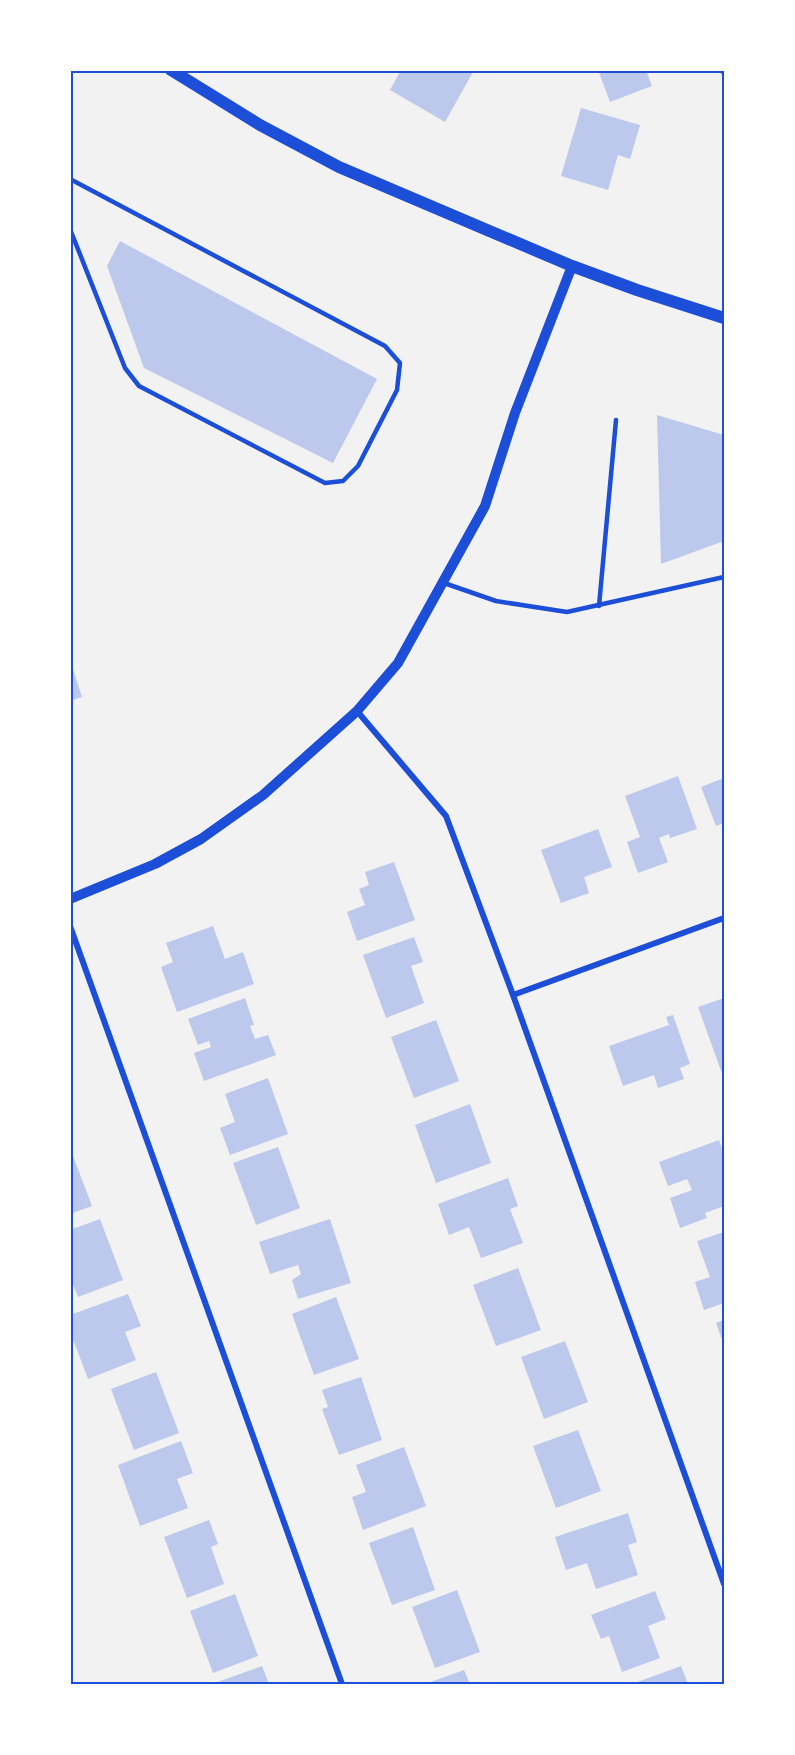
<svg xmlns="http://www.w3.org/2000/svg" width="795" height="1755" viewBox="0 0 795 1755" font-family="Poppins,sans-serif">
<style>
.building{fill:#bdc9ec}
.lines{fill:none;stroke-linecap:round;stroke-linejoin:round}
.service{stroke:#1d4ed8;stroke-width:4.5}
.minor{stroke:#1d4ed8;stroke-width:6}
.tertiary{stroke:#1d4ed8;stroke-width:10}
.secondary{stroke:#1d4ed8;stroke-width:12}
.neatline{fill:none;stroke:#1d4ed8;stroke-width:2}
</style>
<rect width="100%" height="100%" fill="#f2f2f2"/>
<!-- building -->
<g class="building">
<polygon points="401,70 474,70 445,122 390,90"/>
<polygon points="598,70 646,70 652,86 610,102"/>
<polygon points="581,108 640,125 630,159 618,155 608,190 561,176"/>
<polygon points="120,241 377,379 333,463 144,368 107,266"/>
<polygon points="657,415 724,435 724,541 661,564"/>
<polygon points="70,660 82,697 70,701"/>
<polygon points="678,776 697,829 670,838 669,834 659,838 668,862 638,873 627,842 640,837 625,796"/>
<polygon points="724,778 724,823 716,826 701,787"/>
<polygon points="598,829 612,867 584,877 589,893 561,903 541,850"/>
<polygon points="394,862 415,920 357,941 347,912 365,905 359,889 369,885 365,872"/>
<polygon points="213,926 225,959 243,952 254,984 177,1012 161,967 173,962 166,943"/>
<polygon points="414,937 423,962 411,966 424,1003 386,1018 363,955"/>
<polygon points="245,998 254,1025 250,1026 255,1039 268,1035 276,1055 204,1081 194,1053 211,1047 209,1041 198,1045 188,1019"/>
<polygon points="724,998 724,1079 698,1007"/>
<polygon points="673,1015 690,1064 680,1068 684,1079 658,1088 654,1075 623,1086 609,1046 669,1025 666,1017"/>
<polygon points="436,1020 459,1081 414,1098 391,1037"/>
<polygon points="268,1078 288,1134 230,1155 220,1128 235,1122 225,1094"/>
<polygon points="470,1104 491,1163 436,1183 415,1125"/>
<polygon points="719,1140 724,1155 724,1206 705,1213 707,1218 680,1228 670,1198 692,1190 687,1179 668,1186 659,1162"/>
<polygon points="278,1147 300,1208 256,1225 233,1163"/>
<polygon points="70,1148 92,1206 70,1214"/>
<polygon points="508,1178 518,1206 510,1209 523,1243 481,1258 469,1227 449,1235 438,1204"/>
<polygon points="100,1219 123,1280 78,1297 70,1277 70,1230"/>
<polygon points="330,1219 351,1283 298,1299 292,1280 301,1274 298,1265 270,1274 259,1242"/>
<polygon points="724,1232 724,1303 704,1310 695,1282 710,1277 697,1241"/>
<polygon points="518,1268 541,1330 496,1346 473,1285"/>
<polygon points="128,1294 141,1326 125,1332 136,1360 88,1379 70,1331 70,1315"/>
<polygon points="336,1297 359,1359 314,1375 292,1314"/>
<polygon points="724,1320 724,1345 716,1323"/>
<polygon points="565,1341 588,1402 544,1419 521,1357"/>
<polygon points="156,1372 179,1433 134,1450 111,1389"/>
<polygon points="361,1377 382,1440 339,1455 322,1409 328,1407 322,1390"/>
<polygon points="578,1430 601,1491 556,1508 533,1446"/>
<polygon points="181,1441 193,1473 177,1479 188,1508 140,1526 118,1465"/>
<polygon points="404,1447 426,1506 363,1530 352,1497 366,1492 356,1465"/>
<polygon points="628,1513 637,1542 628,1545 638,1575 596,1589 587,1563 566,1570 555,1537"/>
<polygon points="209,1520 218,1544 211,1547 224,1584 187,1598 164,1537"/>
<polygon points="413,1527 435,1590 392,1605 369,1543"/>
<polygon points="457,1590 480,1652 435,1668 412,1607"/>
<polygon points="655,1591 666,1619 648,1626 660,1658 622,1672 609,1636 601,1639 591,1615"/>
<polygon points="235,1594 258,1656 213,1673 190,1611"/>
<polygon points="262,1666 269,1684 212,1684"/>
<polygon points="681,1666 688,1684 632,1684"/>
<polygon points="464,1670 470,1684 425,1684"/>
</g>
<g class="lines">
<!-- service -->
<g class="service">
<polyline points="70,179 385,346 400,363 397,390 358,466 343,481 325,483 139,386 125,368 70,229"/>
<polyline points="444,583 496,601 567,612 724,577"/>
<polyline points="599,606 616,420"/>
</g>
<!-- minor -->
<g class="minor">
<polyline points="724,70 724,72"/>
<polyline points="357,711 446,816 513,995 724,1584"/>
<polyline points="70,926 342,1684"/>
<polyline points="513,995 724,918"/>
</g>
<!-- tertiary -->
<polyline class="tertiary" points="70,899 155,864 201,839 263,795 357,711 398,663 485,506 515,413 572,266"/>
<!-- secondary -->
<polyline class="secondary" points="171,70 260,125 339,167 572,266 637,290 724,318"/>
</g>
<!-- border -->
<rect width="795" height="1755" fill="none" stroke="#ffffff" stroke-width="144"/>
<rect x="72" y="72" width="651" height="1611" class="neatline"/>
</svg>
